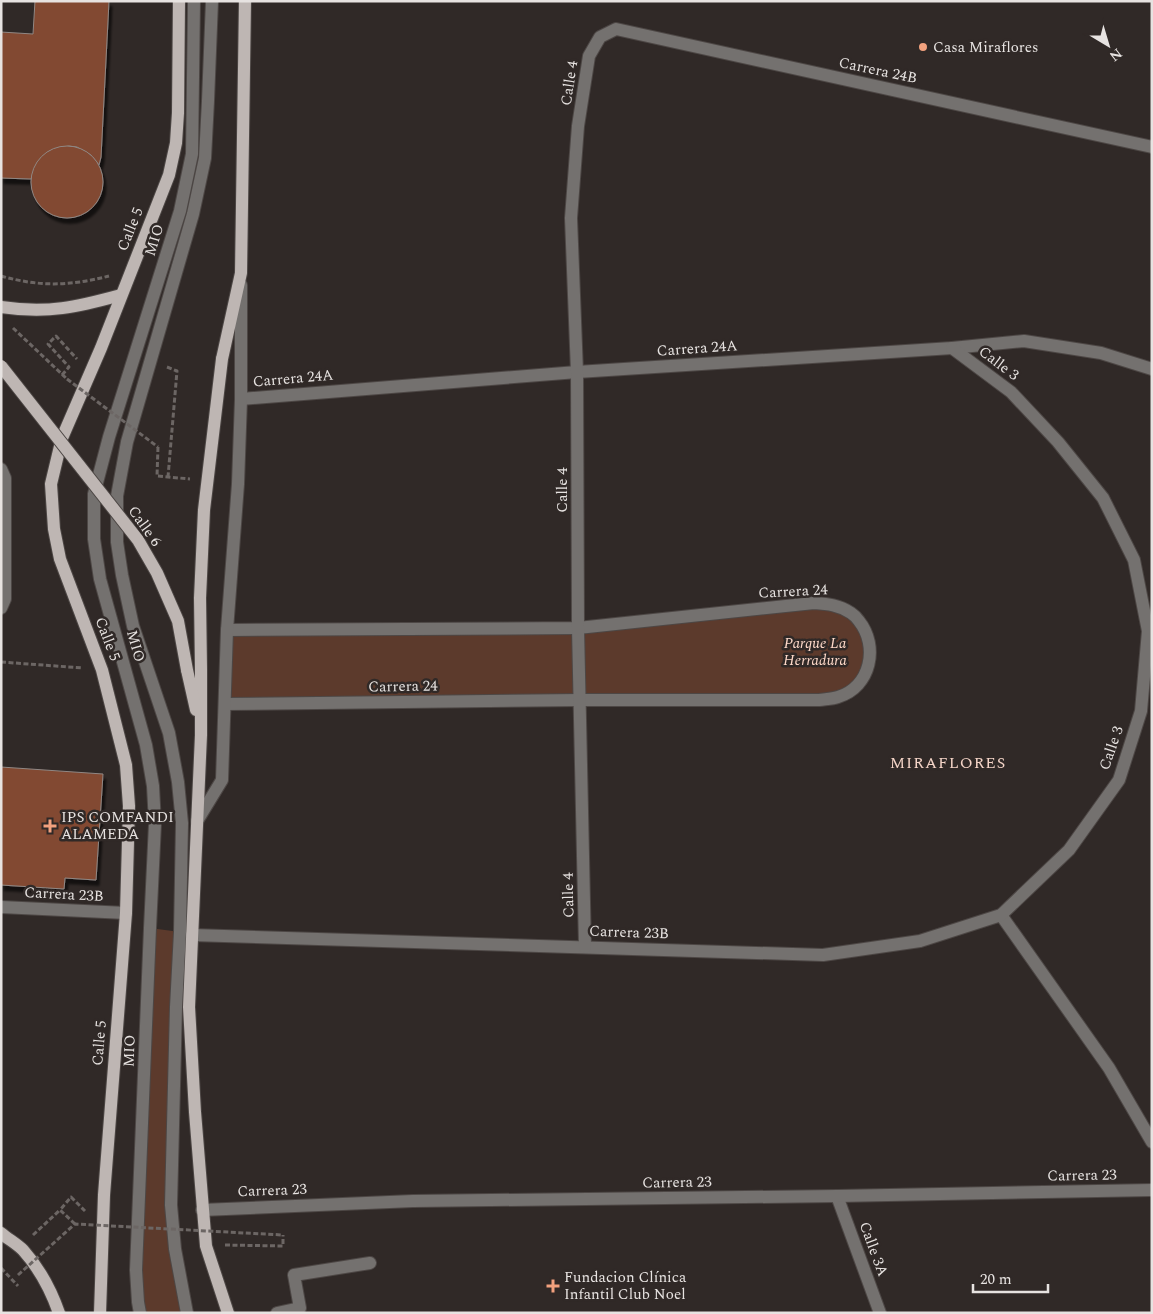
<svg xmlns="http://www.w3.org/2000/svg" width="1153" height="1314" viewBox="0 0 1153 1314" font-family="Spectral,serif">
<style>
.green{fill:#5c3a2c}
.building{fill:#824930;stroke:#908784;filter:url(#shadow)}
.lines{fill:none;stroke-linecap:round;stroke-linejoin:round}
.minor-casing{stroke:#4d4745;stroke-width:14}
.major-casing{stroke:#4d4745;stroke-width:14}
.path{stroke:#6c6664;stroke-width:3;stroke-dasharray:5 2.5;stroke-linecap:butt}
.minor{stroke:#74716f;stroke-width:12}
.major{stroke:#beb6b3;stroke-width:12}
.major-bridge-casing{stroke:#4d4745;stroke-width:14;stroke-linecap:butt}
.path-bridge{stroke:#6c6664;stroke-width:3;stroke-dasharray:5 2.5;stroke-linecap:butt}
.major-bridge{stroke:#beb6b3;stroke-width:12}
.poi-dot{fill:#f2a17e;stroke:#302927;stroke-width:2}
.labels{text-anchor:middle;stroke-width:5;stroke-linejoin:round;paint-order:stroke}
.poi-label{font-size:15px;fill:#e7e3e1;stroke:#302927;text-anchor:start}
.street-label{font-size:15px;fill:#e7e3e1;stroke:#302927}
.park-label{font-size:15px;font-style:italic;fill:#fed9c9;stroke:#302927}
.neighbourhood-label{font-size:16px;letter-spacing:1px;fill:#f4d4c7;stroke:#302927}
</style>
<defs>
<filter id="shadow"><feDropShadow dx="3" dy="5.5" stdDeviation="1" flood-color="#0009"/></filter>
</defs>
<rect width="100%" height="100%" fill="#302927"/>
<!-- green -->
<g class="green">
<polygon points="835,604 866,629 868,669 839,697 225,704 227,630 578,628"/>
<polygon points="150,928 180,932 171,1205 187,1313 140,1313"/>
</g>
<!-- building -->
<g class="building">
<polygon points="35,1 109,1 101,157 99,165 91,155 77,147 69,146 58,148 49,151 38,162 31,179 1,178 1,32 33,34"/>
<circle cx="67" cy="182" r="36"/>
<polygon points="1,767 103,774 96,880 65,878 64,889 1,885"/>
</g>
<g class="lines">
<defs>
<g id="minor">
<polyline points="241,399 577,372 952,348 1024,341 1101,353 1152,369"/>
<polyline points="1,469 5,478 5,599 1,608"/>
<path d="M225 704 581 700H819C825 699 832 699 838 697 871 687 879 646 859 621 857 618 854 615 851 613 839 605 828 604 814 603L578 628 227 630"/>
<polyline points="197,821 222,780 227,630 238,484 241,399 241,285"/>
<polyline points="1,907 126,913"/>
<polyline points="1001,915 1109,1068 1152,1142"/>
<polyline points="192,935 823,955 920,941 1001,915 1069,850 1119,780 1141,711 1148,631 1134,560 1103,498 1058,442 1011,392 952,348"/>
<polyline points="585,947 578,628 577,372 571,218 578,126 589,56 600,37 616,29 1152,147"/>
<polyline points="837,1196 880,1313"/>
<polyline points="202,1210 413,1201 837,1196 1152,1190"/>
<polyline points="140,1313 138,1302 136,1270 150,928 155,824 153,786 146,745 100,579 94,539 94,494 109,437 180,211 192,154 194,1"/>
<polyline points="187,1313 175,1249 171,1205 176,1007 180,932 182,823 178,782 169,733 133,626 122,575 117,542 117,496 127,442 193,214 205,158 208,101 212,1"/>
<polyline points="277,1313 300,1308 294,1275 370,1263"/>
</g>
<g id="major">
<path d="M1 307C48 314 77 307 121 295"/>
<polyline points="222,359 241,273 245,1"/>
<polyline points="201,669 201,735 189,1007 195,1112 206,1246 228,1313"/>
<polyline points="187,670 196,710"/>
<path d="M1 1233C8 1239 17 1244 23 1250 40 1269 51 1290 59 1313"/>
<polyline points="100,1313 104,1195 126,913 129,806 126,765 102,670 60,559 54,529 51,484 62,438 101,348 169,175 176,143 178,113 179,1"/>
</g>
</defs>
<!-- minor casing -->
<use href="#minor" class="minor-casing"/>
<!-- major casing -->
<use href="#major" class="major-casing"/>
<!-- path -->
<g class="path">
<path d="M1 276C40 287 70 286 109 276"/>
<polyline points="13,328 67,379"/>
<polyline points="167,367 177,371 168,477"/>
<polyline points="62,375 69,367 48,344 56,336 77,359"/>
<polyline points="158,447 157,476 190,479"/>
<polyline points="1,662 83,668"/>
<polyline points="75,1224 60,1210 71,1197 85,1211"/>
<polyline points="33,1235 60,1210"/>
<polyline points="225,1245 283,1246 283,1235"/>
<polyline points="1,1268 18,1286"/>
</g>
<!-- minor -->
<use href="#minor" class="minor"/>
<!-- major -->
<use href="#major" class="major"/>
<defs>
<g id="major-bridge">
<polyline points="1,366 138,540 157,573 178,621 187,670"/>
<polyline points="201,669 200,598 204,510 222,359"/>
</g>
</defs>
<!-- major-bridge casing -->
<use href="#major-bridge" class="major-bridge-casing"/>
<!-- path-bridge -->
<g class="path-bridge">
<polyline points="67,379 158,447"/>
<polyline points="18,1275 75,1224 283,1235"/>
</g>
<!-- major-bridge -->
<use href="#major-bridge" class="major-bridge"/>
</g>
<!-- markers -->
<g class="poi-dot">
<circle cx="923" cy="47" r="5"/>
<path d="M47.5 818.5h5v5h5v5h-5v5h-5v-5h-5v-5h5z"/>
<path d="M550.5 1278.5h5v5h5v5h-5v5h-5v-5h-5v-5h5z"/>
</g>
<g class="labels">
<!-- poi labels -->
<g class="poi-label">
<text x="933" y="52">Casa Miraflores</text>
<text x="61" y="822">IPS COMFANDI<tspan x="61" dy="17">ALAMEDA</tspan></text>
<text x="564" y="1282">Fundacion Clínica<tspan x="564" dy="17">Infantil Club Noel</tspan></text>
</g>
<!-- street labels -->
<g class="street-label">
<text transform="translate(878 70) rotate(12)" y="5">Carrera 24B</text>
<text transform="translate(569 83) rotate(-81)" y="5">Calle 4</text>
<text transform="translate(130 229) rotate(-68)" y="5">Calle 5</text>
<text transform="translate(154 240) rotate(-73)" y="5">MIO</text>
<text transform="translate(697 348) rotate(-4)" y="5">Carrera 24A</text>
<text transform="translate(999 363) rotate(37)" y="5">Calle 3</text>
<text transform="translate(293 378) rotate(-5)" y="5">Carrera 24A</text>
<text transform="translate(562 490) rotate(-90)" y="5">Calle 4</text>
<text transform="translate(145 526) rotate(55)" y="5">Calle 6</text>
<text transform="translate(793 591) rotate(-3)" y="5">Carrera 24</text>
<text transform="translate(108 639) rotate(69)" y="5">Calle 5</text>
<text transform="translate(136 646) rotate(74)" y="5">MIO</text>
<text transform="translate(403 686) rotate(-1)" y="5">Carrera 24</text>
<text transform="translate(1111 748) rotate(-71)" y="5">Calle 3</text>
<text transform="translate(64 894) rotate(3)" y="5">Carrera 23B</text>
<text transform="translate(568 895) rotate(-91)" y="5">Calle 4</text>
<text transform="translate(629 932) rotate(2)" y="5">Carrera 23B</text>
<text transform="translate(99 1043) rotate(-85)" y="5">Calle 5</text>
<text transform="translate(129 1051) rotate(-88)" y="5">MIO</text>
<text transform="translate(1082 1175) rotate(-1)" y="5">Carrera 23</text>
<text transform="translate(677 1182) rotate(-1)" y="5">Carrera 23</text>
<text transform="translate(272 1190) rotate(-2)" y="5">Carrera 23</text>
<text transform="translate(874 1249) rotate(70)" y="5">Calle 3A</text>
</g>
<!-- park labels -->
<g class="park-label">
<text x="815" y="648">Parque La<tspan x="815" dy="17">Herradura</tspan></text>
</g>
<!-- neighbourhood labels -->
<g class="neighbourhood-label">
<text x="948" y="768">MIRAFLORES</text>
</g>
</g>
<!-- border -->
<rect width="1153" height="1314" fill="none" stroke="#e7e3e1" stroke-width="5"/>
<!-- north arrow -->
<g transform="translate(1108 45) rotate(142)" stroke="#302927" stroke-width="4" paint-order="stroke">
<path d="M0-4L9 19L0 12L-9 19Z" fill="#e7e3e1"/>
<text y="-8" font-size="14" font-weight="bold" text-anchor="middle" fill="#e7e3e1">N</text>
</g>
<!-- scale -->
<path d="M973 1284v8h75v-8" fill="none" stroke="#e7e3e1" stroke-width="2.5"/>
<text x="980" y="1284" font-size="15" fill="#e7e3e1" stroke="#302927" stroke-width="4" paint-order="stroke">20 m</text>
</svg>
